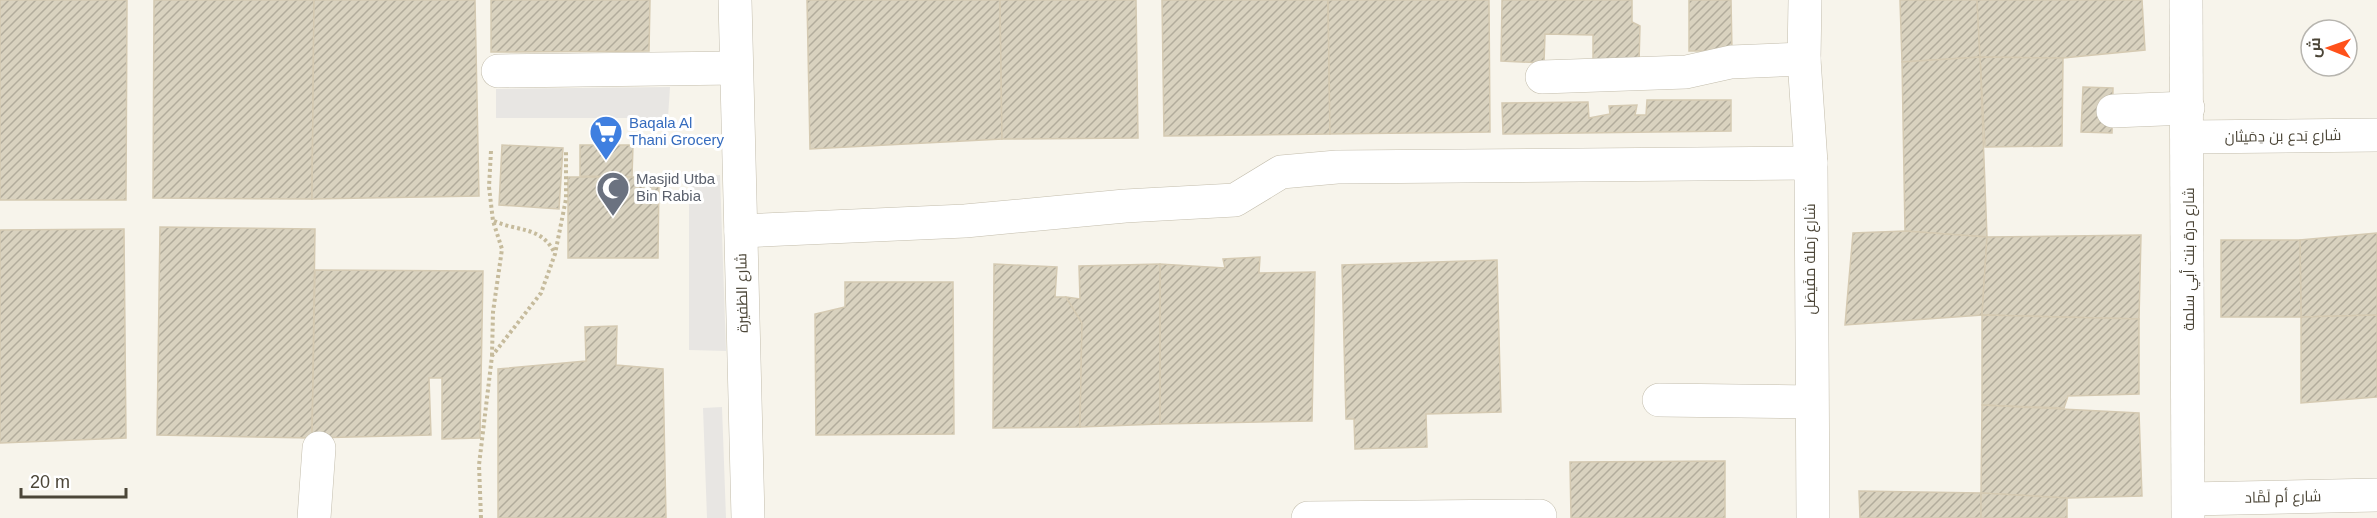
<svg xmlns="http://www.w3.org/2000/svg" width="2377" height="518" viewBox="0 0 2377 518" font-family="Arial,Cairo,sans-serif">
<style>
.parking{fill:#e8e6e3}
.building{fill:url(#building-hatch);stroke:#d5cab2;stroke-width:1.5}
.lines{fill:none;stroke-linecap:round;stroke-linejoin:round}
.minor-casing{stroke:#c3bdac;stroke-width:34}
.path{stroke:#c6bb9c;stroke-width:4;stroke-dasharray:3 3;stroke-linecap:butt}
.minor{stroke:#fff;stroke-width:33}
.labels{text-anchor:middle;stroke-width:6;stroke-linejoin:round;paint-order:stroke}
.shop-label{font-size:15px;fill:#366cbe;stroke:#fff;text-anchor:start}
.street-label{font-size:15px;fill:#4c4638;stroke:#fff}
.worship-label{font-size:15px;fill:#5b616d;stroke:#fff;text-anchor:start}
</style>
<defs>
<pattern id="building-hatch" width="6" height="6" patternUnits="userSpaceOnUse" patternTransform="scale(1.5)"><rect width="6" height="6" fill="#d9d2bf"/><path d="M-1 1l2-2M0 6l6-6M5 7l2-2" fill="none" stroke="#b2ac9c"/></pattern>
</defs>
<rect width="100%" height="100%" fill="#f7f4eb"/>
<!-- parking -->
<g class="parking">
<polygon points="670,87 668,118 496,118 496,89"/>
<polygon points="720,175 726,351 689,350 689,177"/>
<polygon points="722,407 726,518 707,518 703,408"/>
</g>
<!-- building -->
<g class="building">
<polygon points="0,0 127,0 126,200 0,200"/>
<polygon points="154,0 314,0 312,199 153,198"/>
<polygon points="314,0 475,0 479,196 312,199"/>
<polygon points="491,0 650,0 649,51 491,52"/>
<polygon points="807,0 1000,0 1002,139 810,149"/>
<polygon points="1000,0 1136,0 1138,138 1002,139"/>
<polygon points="1162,0 1328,0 1330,134 1164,136"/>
<polygon points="1328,0 1489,0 1490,132 1330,134"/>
<polygon points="1502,0 1632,0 1632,22 1640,26 1639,63 1593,62 1593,35 1545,34 1544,63 1501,61"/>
<polygon points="1689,0 1731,0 1732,51 1689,51"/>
<polygon points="1900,0 1977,0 1980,57 1902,62"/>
<polygon points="1977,0 2142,0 2145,50 2063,58 1980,57"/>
<polygon points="1980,57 2063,58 2062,146 1985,147"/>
<polygon points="1980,57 1987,237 1905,231 1902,62"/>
<polygon points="2083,87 2113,88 2112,133 2081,132"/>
<polygon points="1647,100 1731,100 1731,131 1503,134 1502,103 1588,102 1589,118 1610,114 1609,106 1637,105 1635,115 1646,115"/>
<polygon points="502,145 563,148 559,209 499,205"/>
<polygon points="580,145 633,145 632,177 580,176"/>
<polygon points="568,177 659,177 658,258 568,258"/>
<polygon points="160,227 315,229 312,438 157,435"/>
<polygon points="124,229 126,438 0,443 0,230"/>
<polygon points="1905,231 1987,237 1982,315 1845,325 1853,233"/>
<polygon points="2377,233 2377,315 2301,317 2300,240"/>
<polygon points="2141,235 2139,319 1982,315 1987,237"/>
<polygon points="2221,240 2300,240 2301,317 2221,317"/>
<polygon points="1260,257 1259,273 1315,272 1312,421 1160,424 1160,264 1225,268 1223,259"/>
<polygon points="1497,260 1501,412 1426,414 1427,447 1355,449 1354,419 1346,419 1342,265"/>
<polygon points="994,264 1057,267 1055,297 1066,297 1082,323 1080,427 993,428"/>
<polygon points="1160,264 1160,424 1080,427 1082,323 1066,297 1080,299 1079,266"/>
<polygon points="315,270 483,271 480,438 442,439 442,378 429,378 431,435 312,438"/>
<polygon points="845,282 953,282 954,434 816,435 815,314 845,307"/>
<polygon points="1982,315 2139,319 2139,394 2068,396 2064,408 1982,405"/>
<polygon points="2377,315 2377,397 2301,403 2301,317"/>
<polygon points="617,326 616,365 663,369 666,518 498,518 498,369 586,361 585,327"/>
<polygon points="1982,405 2139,413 2142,496 2067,498 1981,493"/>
<polygon points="1725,461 1725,518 1571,518 1570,462"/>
<polygon points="1859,491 1981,493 1981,518 1860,518"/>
<polygon points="1981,493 2067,498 2067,518 1981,518"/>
</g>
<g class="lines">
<defs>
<g id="minor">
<polyline points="735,0 748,518"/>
<polyline points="1805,0 1804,59 1811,163 1813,518"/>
<polyline points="2186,0 2188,518"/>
<polyline points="498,71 736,68"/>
<polyline points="1542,77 1686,72 1731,62 1804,59"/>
<polyline points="2113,111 2188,108"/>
<polyline points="2188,137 2377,135"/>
<polyline points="741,231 965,221 1125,206 1235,200 1281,172 1337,167 1811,163"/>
<polyline points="1659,400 1810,402"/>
<polyline points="2189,499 2377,495"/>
<polyline points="314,518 319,448"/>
<polyline points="1308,518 1540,516"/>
</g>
</defs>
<!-- minor casing -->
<use href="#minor" class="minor-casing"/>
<!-- path -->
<g class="path">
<polyline points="491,151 489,187 493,221 502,249 493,312 492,356"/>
<path d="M494 221C519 232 542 226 555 254"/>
<polyline points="481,518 479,465 492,356 541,293 555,254 566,199 566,151"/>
</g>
<!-- minor -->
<use href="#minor" class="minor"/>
</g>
<!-- icons -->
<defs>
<symbol id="supermarket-pin" viewBox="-11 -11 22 30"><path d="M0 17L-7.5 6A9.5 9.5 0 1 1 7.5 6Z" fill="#3f7fe0" stroke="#fff"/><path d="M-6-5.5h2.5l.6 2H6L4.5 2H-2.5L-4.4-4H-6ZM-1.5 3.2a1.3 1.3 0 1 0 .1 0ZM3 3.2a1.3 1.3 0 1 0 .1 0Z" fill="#fff"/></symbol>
<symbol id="mosque-pin" viewBox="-11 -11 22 30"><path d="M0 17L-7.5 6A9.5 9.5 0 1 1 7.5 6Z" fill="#6b7280" stroke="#fff"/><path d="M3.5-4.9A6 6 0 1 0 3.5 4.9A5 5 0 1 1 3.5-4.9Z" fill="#fff"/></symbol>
</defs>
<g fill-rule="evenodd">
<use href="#supermarket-pin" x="587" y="113" width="38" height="52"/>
<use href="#mosque-pin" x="594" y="169" width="38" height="52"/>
</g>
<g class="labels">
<!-- shop labels -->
<g class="shop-label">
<text x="629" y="128">Baqala Al<tspan x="629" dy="17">Thani Grocery</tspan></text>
</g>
<!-- street labels -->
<g class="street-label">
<text transform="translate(2283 136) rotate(-1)" y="5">شارع بَدع بن دِمَيثان</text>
<text transform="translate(1810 259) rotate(-90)" y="5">شارع رَملة مفَيصَل</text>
<text transform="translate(2189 259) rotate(-90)" y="5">شارع درة بنت أبي سلمة</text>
<text transform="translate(742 293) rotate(-91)" y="5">شارع الظفيرة</text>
<text transform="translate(2283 497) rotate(-1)" y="5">شارع أم لَمَّاد</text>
</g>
<!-- worship labels -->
<g class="worship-label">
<text x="636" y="184">Masjid Utba<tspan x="636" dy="17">Bin Rabia</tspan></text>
</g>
</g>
<!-- north arrow -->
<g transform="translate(2329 48) rotate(271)"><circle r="28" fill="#ffffff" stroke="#b7b5af" stroke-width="1.5"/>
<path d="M0-4.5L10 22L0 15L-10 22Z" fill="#ff511a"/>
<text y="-9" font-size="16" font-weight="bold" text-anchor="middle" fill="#4c4638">ش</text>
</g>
<!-- scale -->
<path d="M21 488v9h105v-9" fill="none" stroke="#4c4638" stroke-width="3"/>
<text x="30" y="488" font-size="18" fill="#4c4638" stroke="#ffffff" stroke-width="4.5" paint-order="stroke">20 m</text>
</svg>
